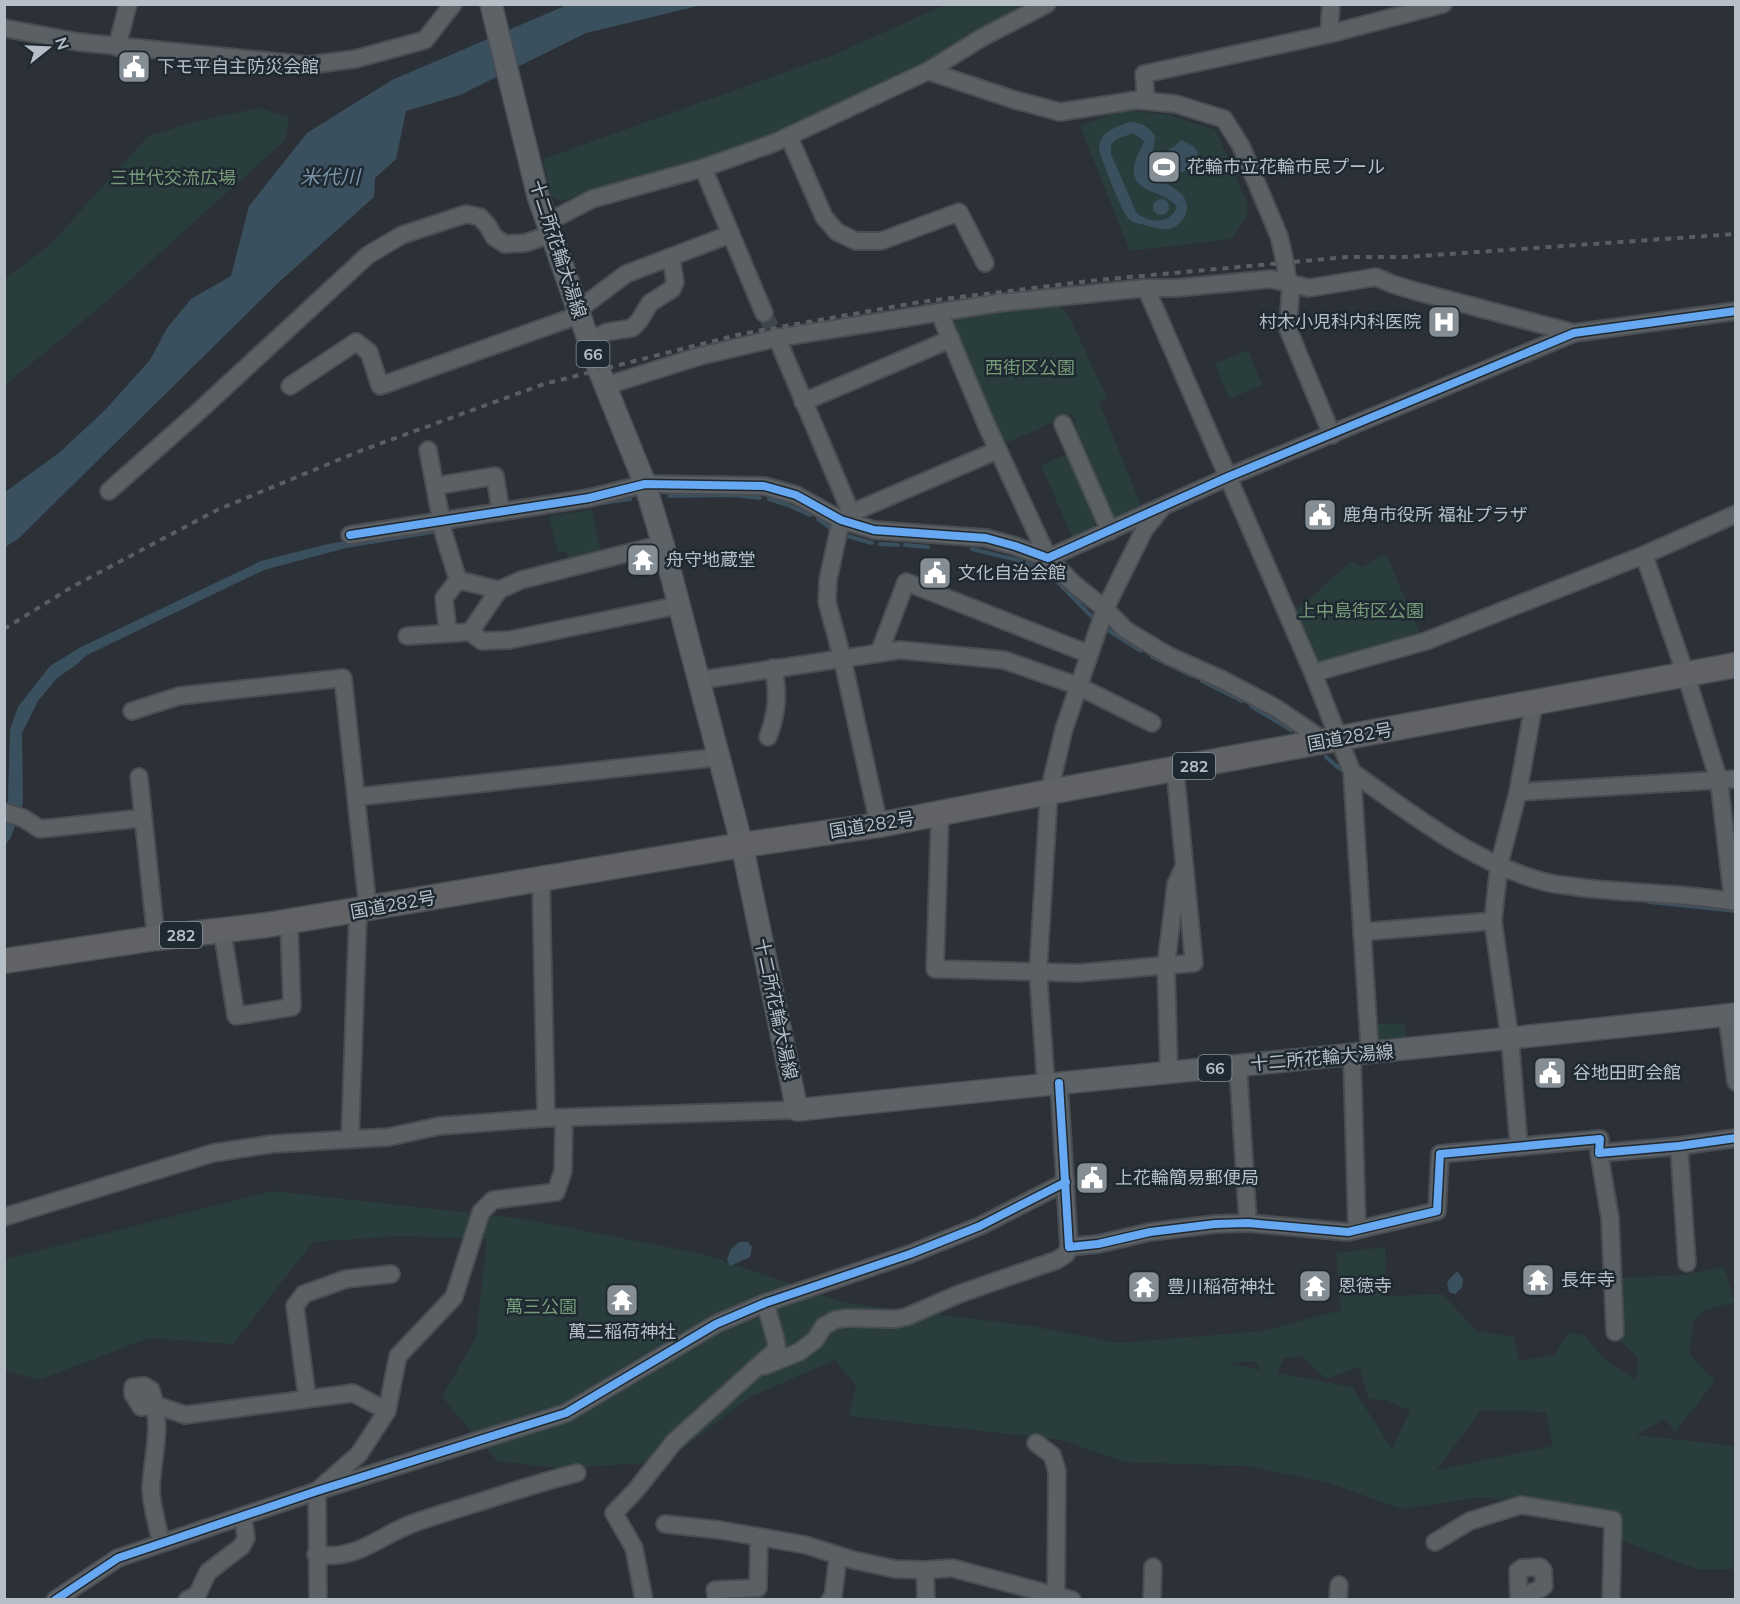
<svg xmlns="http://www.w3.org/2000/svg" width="1740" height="1604" viewBox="0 0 1740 1604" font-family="Mulish,'Noto Sans JP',sans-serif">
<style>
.green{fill:#293d3c;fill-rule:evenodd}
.water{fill:#3b505f;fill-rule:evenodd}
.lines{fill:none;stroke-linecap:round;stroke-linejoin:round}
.stream{stroke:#3b505f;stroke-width:4}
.minor-tunnel{stroke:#40464d;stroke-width:16;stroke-dasharray:16 8;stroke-linecap:butt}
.minor-casing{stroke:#494d52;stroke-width:20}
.major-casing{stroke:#494e54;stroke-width:24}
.highway-casing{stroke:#484d53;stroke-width:27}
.minor{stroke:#5b6065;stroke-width:16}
.major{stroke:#5d6267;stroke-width:21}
.highway{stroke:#606265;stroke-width:24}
.rail{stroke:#595e63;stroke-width:4;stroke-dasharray:6 6;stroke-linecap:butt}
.cycleway-casing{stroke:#1f2931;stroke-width:11}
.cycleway{stroke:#66a8f1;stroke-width:8}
.labels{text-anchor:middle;stroke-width:5;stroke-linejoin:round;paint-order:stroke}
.shield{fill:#1f2931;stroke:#89929a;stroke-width:1.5}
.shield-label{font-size:16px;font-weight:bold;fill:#b6bfc7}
.poi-label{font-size:18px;fill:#b6bfc7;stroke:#1f2931;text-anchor:start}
.park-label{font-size:18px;fill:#769b79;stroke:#1f2931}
.street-label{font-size:18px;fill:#b6bfc7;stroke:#1f2931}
.water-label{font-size:20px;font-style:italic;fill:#7994a8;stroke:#1f2931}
</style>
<rect width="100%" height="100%" fill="#2b3137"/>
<!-- green -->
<g class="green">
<path d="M945 5H1031C939 55 847 106 749 144 688 168 623 178 562 201L551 196 543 159 833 55Z"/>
<polygon points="259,108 290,118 284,141 99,308 5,385 5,278 49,246 148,136 202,120"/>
<polygon points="1125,110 1169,115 1216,130 1248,205 1247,216 1231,239 1130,251 1080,126"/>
<polygon points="1057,304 1068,314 1107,398 1099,402 1143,510 1121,521 1110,516 1075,436 1077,429 1072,414 1002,445 944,317"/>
<polygon points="1248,350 1262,385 1229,399 1215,364"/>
<polygon points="1070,453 1097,518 1093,530 1073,539 1041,465"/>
<polygon points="592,510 601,555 569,562 566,551 558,553 549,516"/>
<polygon points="1386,554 1421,637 1318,665 1295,611 1351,562 1362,567"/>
<polygon points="1404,1023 1407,1045 1385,1045 1379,1040 1377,1024"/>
<path d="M273 1191 524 1219 703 1254 846 1303 1031 1326 1119 1343 1263 1331 1341 1310 1336 1253 1385 1247 1387 1296 1443 1294 1476 1331 1514 1337 1519 1361 1555 1355 1568 1332 1585 1336 1605 1360 1636 1380 1638 1358 1622 1342 1620 1278 1683 1275 1724 1267 1735 1302 1705 1310 1693 1322 1689 1354 1715 1381 1675 1432 1665 1419 1636 1435 1735 1446V1569H1697L1620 1540 1567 1506 1481 1497 1401 1509 1327 1482 1246 1466 1124 1462 1062 1440 849 1416 856 1386 835 1360 750 1397 665 1462 560 1468 497 1461 442 1397 476 1337 487 1239 400 1236 313 1242 233 1344 149 1338 39 1380 5 1370V1259ZM1302 1356 1326 1379 1359 1367 1369 1399 1386 1400 1410 1411 1393 1447V1450L1352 1387 1277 1373 1284 1358ZM1255 1361 1260 1370 1228 1363H1229ZM1481 1410 1546 1412 1553 1446 1437 1470Z"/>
</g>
<!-- water -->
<g class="water">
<polygon points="567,5 702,5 586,33 460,95 406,111 396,159 375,178 374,197 278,283 18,539 5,547 4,493 60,452 105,410 150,360 167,328 191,299 231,276 249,206 307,133 392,80"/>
<path d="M1129 122C1141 122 1148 126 1155 136L1151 165 1156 177H1161C1167 188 1183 189 1186 202 1190 214 1180 227 1168 229 1161 230 1152 227 1145 225 1140 224 1133 223 1129 219 1123 214 1099 155 1099 147 1099 146 1101 140 1102 138 1107 129 1120 126 1129 122ZM1133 133 1144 141C1141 150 1135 158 1134 168 1131 194 1166 190 1177 207 1171 224 1148 224 1136 212L1111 154V145L1115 140Z"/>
<polygon points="1181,140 1193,146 1198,152 1194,168 1180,173 1171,168 1170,163 1165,156 1169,149 1174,147"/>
<circle cx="1161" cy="207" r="8"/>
<polygon points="439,525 439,533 346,548 264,570 87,655 76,665 57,678 38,701 22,733 23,803 11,837 5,846 4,816 8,802 10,730 18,707 50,666 81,647 261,561 328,544"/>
<polygon points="739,1242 748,1242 752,1247 750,1257 730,1266 727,1259 731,1249"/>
<polygon points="1457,1271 1463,1279 1462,1287 1455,1294 1449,1292 1447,1282"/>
</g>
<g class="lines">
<!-- stream -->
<g class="stream">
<polyline points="669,496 732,495 760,498"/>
<polyline points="769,499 788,505 810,515"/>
<polyline points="595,504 630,499"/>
<polyline points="818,519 834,531"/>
<polyline points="844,535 872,543"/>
<polyline points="880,544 898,545"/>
<polyline points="905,545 928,547"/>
<polyline points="972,549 1021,561"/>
<polyline points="1027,563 1047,573"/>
<polyline points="1053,577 1096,621"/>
<polyline points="1106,629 1141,651"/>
<polyline points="1152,657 1165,663"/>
<polyline points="1172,666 1192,676"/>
<polyline points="1202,681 1242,701"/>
<polyline points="1251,706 1291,730"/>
<polyline points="1326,757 1340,769"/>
<polyline points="1649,902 1736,911"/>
</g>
<!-- minor-tunnel -->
<polyline class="minor-tunnel" points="764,313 777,338"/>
<defs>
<g id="minor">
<polyline points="4,28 78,42 309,65 355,59 425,40 453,4"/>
<polyline points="1329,34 1331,4"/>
<polyline points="117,47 128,4"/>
<polyline points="928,71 1015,100 1060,112 1137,100 1176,104 1224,119 1241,146 1279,236 1285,262 1288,283"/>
<polyline points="1146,101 1144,74 1329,34 1443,4"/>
<polyline points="789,137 824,217 837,232 856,241 881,241 959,212 985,263"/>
<polyline points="703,168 764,313"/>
<polyline points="548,222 592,199 703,168 774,143 928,71 983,37 1047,4"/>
<polyline points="1291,283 1288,329 1332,435"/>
<polyline points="1146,288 1313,673 1352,772 1370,1054"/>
<polyline points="578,310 626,274 731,234"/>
<polyline points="939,312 986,424 1048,558 1074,584 1105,609 1126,630 1169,656 1223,680 1276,708 1326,742"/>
<polyline points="777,338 851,513 841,520 828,580 827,602 842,657 879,825"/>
<polyline points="588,341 607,332 632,328 639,321 650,303 672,289 675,282 671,257"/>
<polyline points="290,386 356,342 369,352 380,386 579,315"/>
<polyline points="605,386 700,356 777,338 998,303 1146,288 1176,288 1271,279 1309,288 1376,277 1392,284 1415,291 1574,333"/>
<polyline points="803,402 951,339"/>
<polyline points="1063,424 1110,531"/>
<polyline points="428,450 444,535 458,580 499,590"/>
<polyline points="435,486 495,476 501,512"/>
<polyline points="109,491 197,413 368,255 402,235 466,214 480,217 488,226 494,237 505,244 525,243 552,234"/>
<polyline points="851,513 998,450"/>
<polyline points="350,535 589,498 645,484 764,486 796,495 841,520 874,530 986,538 1015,546 1048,558 1228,477 1574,333 1736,311"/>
<polyline points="1644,555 1686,675 1719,781 1733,901"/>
<polyline points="470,632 499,590 521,580 663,544"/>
<polyline points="448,633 444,598 458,580"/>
<polyline points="407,636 470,632 482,641 509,640 680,605"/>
<polyline points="879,653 906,582 1089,654"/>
<polyline points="1313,673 1426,641 1644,555 1736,514"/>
<polyline points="700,680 900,650 1004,660 1078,686 1152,723"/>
<polyline points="132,711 179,696 343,678 368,909"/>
<path d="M768 737C777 713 779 693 773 668"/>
<path d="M1352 772C1412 814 1473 863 1545 882 1555 885 1566 885 1577 887 1629 894 1683 892 1736 902"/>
<polyline points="139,777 156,938"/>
<polyline points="1518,792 1736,779"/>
<polyline points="356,797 720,757"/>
<polyline points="4,812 23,818 40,829 143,818"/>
<polyline points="940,813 935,969 1078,973 1194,963 1175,769"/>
<polyline points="541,880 546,1118"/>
<polyline points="222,930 236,1016 292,1007 289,922"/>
<polyline points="1362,932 1493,921"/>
<polyline points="1727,1015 1736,1082"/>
<polyline points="1352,1055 1357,1230"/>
<polyline points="1238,1066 1248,1223"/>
<polyline points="1169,1073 1166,965 1176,884 1182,871"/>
<polyline points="1059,1083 1069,1247 1098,1244 1150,1232 1215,1224 1248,1223 1348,1232 1437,1211 1440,1154 1600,1139 1599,1153 1679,1146 1736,1138"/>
<polyline points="1046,1084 1038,972 1049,792 1064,729 1105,609 1144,530 1160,510"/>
<polyline points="350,1139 358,911"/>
<polyline points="1679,1146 1687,1263"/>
<polyline points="1519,1147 1510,1040 1493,921 1499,865 1518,792 1534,703"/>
<polyline points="1599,1153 1610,1218 1615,1332"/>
<polyline points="4,1217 213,1153 272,1144 389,1137 439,1126 546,1118 797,1110"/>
<polyline points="764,1366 799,1352 815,1340 824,1326 835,1320 845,1318 895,1319 906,1317 959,1294 1057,1260 1066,1254 1069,1247"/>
<polyline points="307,1397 295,1306 304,1294 346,1279 391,1274"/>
<polyline points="1036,1443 1052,1455 1057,1471 1056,1596"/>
<polyline points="665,1524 720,1530 806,1545 853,1560 895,1569 925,1570 952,1568 1072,1600"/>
<polyline points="1435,1542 1470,1521 1521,1505 1613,1520 1611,1600"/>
<path d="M161 1543C158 1526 151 1505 151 1488 153 1450 163 1428 151 1390L144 1386 133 1387V1394L141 1407 156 1405 185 1415 353 1393 387 1411"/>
<path d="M316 1554C356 1562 380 1535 414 1523 439 1514 464 1507 489 1499 518 1490 547 1480 577 1473"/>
<polyline points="925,1570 926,1600"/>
<polyline points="55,1600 118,1558 317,1491 566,1413 716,1324 765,1303 910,1254 980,1226 1066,1182"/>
<polyline points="187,1600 197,1595 208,1572 242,1546 246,1538 243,1516"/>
<polyline points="318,1600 317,1491 359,1454 387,1411 398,1356 454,1297 481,1212 493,1200 556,1192 563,1171 564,1118"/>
<polyline points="644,1600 634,1548 614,1513 636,1490 674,1442 777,1349 775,1337 765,1303"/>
<polyline points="717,1600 715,1590 758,1588 759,1537"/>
<polyline points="830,1600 833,1597 838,1556"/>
<polyline points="1152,1600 1153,1567"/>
<polyline points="1338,1600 1339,1585"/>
<path d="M1519 1600 1518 1571 1522 1568 1540 1567 1543 1570 1544 1586C1538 1593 1529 1589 1525 1600"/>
</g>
<path id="major" d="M491 4 538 196 599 370 645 484 663 544 742 845 797 1110C1110 1077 1423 1049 1736 1014"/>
<polyline id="highway" points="4,961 156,938 267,925 742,845 879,825 1049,792 1736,665"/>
</defs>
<!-- minor casing -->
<use href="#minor" class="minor-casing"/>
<!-- major casing -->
<use href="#major" class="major-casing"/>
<!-- highway casing -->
<use href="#highway" class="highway-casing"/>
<!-- minor -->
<use href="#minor" class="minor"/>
<!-- major -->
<use href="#major" class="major"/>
<!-- highway -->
<use href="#highway" class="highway"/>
<!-- rail -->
<polyline class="rail" points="4,629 72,587 217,510 360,451 544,384 741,334 920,302 1098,280 1347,257 1405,257 1736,234"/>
<defs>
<g id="cycleway">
<polyline points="350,535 589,498 645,484 764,486 796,495 841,520 874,530 986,538 1015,546 1048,558 1228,477 1574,333 1736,311"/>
<polyline points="1059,1083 1069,1247 1098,1244 1150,1232 1215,1224 1248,1223 1348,1232 1437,1211 1440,1154 1600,1139 1599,1153 1679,1146 1736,1138"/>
<polyline points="55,1600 118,1558 317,1491 566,1413 716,1324 765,1303 910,1254 980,1226 1066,1182"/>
</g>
</defs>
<!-- cycleway casing -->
<use href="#cycleway" class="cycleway-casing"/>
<!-- cycleway -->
<use href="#cycleway" class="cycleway"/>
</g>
<!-- icons -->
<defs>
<symbol id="civic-square" viewBox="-11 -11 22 22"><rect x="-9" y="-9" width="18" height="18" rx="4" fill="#858d95" stroke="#1f2931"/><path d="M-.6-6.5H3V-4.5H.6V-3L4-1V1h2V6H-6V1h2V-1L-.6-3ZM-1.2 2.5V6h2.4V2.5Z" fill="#fff"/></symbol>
<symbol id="stadium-square" viewBox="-11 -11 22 22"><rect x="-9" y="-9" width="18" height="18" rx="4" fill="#858d95" stroke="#1f2931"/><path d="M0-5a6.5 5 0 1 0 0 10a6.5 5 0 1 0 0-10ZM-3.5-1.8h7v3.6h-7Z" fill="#fff"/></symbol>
<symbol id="hospital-square" viewBox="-11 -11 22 22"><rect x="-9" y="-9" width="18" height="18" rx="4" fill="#858d95" stroke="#1f2931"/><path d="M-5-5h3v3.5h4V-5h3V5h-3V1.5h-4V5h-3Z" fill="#fff"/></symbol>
<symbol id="temple-square" viewBox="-11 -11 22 22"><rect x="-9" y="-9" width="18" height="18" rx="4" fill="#858d95" stroke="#1f2931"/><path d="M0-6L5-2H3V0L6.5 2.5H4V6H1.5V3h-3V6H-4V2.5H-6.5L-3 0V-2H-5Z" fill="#fff"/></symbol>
</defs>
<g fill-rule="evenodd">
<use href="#civic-square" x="115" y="48" width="38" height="38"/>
<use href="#stadium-square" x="1145" y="148" width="38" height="38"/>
<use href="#hospital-square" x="1425" y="303" width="38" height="38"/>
<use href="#civic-square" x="1301" y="496" width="38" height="38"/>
<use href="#temple-square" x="624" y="541" width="38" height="38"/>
<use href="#civic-square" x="916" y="554" width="38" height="38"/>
<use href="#civic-square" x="1531" y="1054" width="38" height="38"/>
<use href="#civic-square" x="1073" y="1159" width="38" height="38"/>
<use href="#temple-square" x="1519" y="1261" width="38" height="38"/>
<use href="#temple-square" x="1296" y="1267" width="38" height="38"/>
<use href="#temple-square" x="1125" y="1268" width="38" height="38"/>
<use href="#temple-square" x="603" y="1281" width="38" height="38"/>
</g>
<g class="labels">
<!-- shield labels -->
<g class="shield">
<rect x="576.5" y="341" width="33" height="26" rx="4.5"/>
<rect x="1173" y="753" width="42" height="26" rx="4.5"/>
<rect x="160" y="922" width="42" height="26" rx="4.5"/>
<rect x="1198.5" y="1055" width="33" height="26" rx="4.5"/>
</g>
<g class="shield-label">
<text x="593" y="360">66</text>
<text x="1194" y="772">282</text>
<text x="181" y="941">282</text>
<text x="1215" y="1074">66</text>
</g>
<!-- poi labels -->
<g class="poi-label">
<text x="157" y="73">下モ平自主防災会館</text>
<text x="1187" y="173">花輪市立花輪市民プール</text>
<text x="1421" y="328" text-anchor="end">村木小児科内科医院</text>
<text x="1343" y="521">鹿角市役所 福祉プラザ</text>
<text x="666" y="566">舟守地蔵堂</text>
<text x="958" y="579">文化自治会館</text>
<text x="1573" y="1079">谷地田町会館</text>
<text x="1115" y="1184">上花輪簡易郵便局</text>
<text x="1561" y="1286">長年寺</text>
<text x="1338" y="1292">恩徳寺</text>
<text x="1167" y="1293">豊川稲荷神社</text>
<text x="622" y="1338" text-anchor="middle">萬三稲荷神社</text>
</g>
<!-- park labels -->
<g class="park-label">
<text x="173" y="184">三世代交流広場</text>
<text x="1030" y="374">西街区公園</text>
<text x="1361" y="617">上中島街区公園</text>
<text x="541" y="1313">萬三公園</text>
</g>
<!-- street labels -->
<g class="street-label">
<text transform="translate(558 249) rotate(72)" y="6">十二所花輪大湯線</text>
<text transform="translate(1350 737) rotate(-10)" y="6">国道282号</text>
<text transform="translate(872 825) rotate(-9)" y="6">国道282号</text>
<text transform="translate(393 905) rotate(-10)" y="6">国道282号</text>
<text transform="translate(776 1009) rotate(78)" y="6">十二所花輪大湯線</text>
<text transform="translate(1322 1058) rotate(-5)" y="6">十二所花輪大湯線</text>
</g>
<!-- water labels -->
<g class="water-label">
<text x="330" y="184">米代川</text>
</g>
</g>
<!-- border -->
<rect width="1740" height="1604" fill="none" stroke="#b6bfc7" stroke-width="12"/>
<!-- north arrow -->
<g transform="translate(48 48) rotate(72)" stroke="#1f2931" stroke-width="4.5" paint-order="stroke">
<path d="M0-4.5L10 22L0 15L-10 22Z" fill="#b6bfc7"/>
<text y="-9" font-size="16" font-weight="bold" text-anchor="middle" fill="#b6bfc7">N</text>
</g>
</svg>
